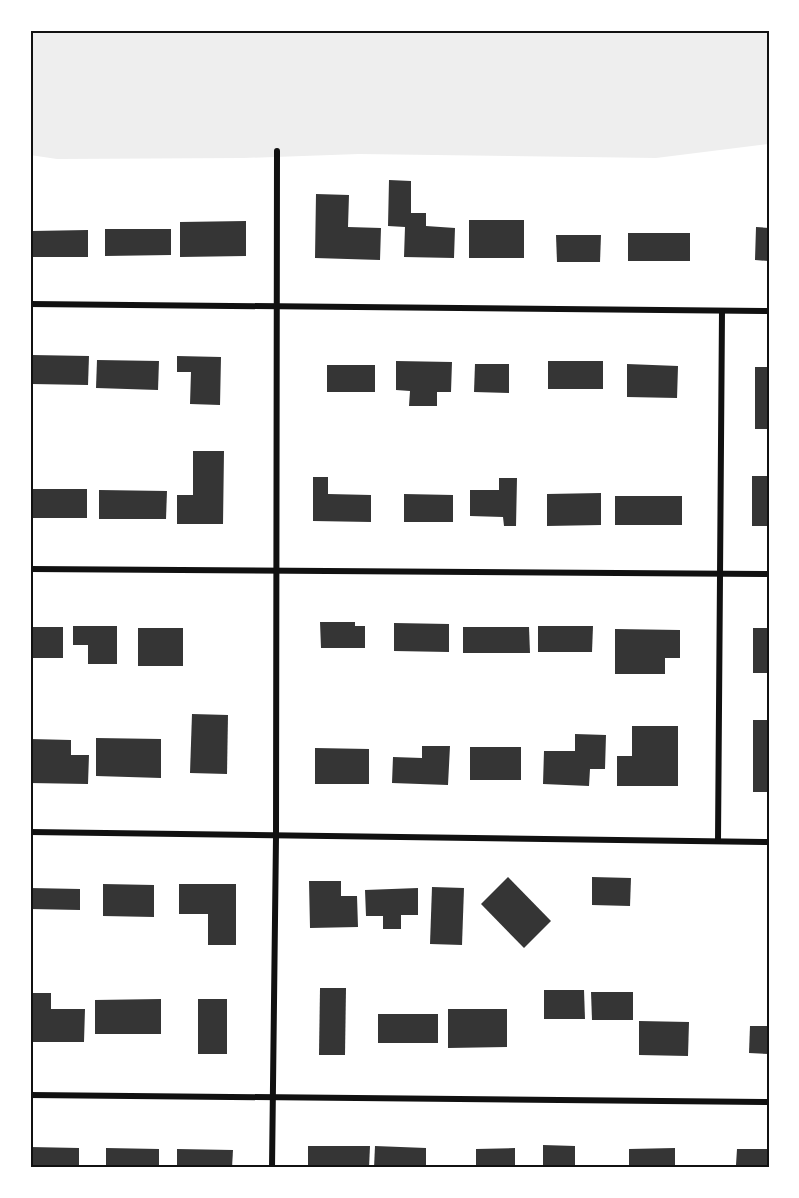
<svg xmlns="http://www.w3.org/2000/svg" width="799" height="1198" viewBox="0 0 799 1198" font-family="'Asap Condensed',sans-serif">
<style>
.green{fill:#eee}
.building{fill:#353535}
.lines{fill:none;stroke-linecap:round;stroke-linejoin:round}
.minor{stroke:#111;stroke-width:6}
.neatline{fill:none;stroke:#111;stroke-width:2}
</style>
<rect width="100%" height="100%" fill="#fff"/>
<!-- green -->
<polygon class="green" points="30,30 769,30 769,144 656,158 359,154 244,158 57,159 30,155"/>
<!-- building -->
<g class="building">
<polygon points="389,180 411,181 411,213 426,213 426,226 455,228 454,258 404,257 405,227 388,226"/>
<polygon points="316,194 349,195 348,227 381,228 380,260 315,258"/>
<rect x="469" y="220" width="55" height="38"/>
<polygon points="246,221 246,256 180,257 180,222"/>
<polygon points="756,227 769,228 769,261 755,260"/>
<polygon points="105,229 171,229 171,255 105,256"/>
<polygon points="88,230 88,257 32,257 32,231"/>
<rect x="628" y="233" width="62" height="28"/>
<polygon points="556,235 601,235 600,262 557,262"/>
<polygon points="32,355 89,356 88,385 32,384"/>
<polygon points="177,356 221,357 220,405 190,404 191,372 177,372"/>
<polygon points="97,360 159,361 158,390 96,388"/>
<polygon points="396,361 452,362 451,392 437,392 437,406 409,406 410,391 396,390"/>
<rect x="548" y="361" width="55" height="28"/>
<polygon points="475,364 509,364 509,393 474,392"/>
<polygon points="627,364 678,366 677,398 627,397"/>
<rect x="327" y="365" width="48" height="27"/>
<rect x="755" y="367" width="14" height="62"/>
<polygon points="193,451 224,451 223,524 177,524 177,495 193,495"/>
<rect x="752" y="476" width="17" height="50"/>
<polygon points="313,477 328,477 328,494 371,495 371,522 313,521"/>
<polygon points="499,478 517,478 516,526 504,526 503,517 470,516 470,490 499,490"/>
<rect x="30" y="489" width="57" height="29"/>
<polygon points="99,490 167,491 166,519 99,519"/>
<polygon points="601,493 601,525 547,526 547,494"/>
<polygon points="404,494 453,495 453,522 404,522"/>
<rect x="615" y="496" width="67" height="29"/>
<polygon points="320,622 355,622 355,626 365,626 365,648 321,648"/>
<polygon points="394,623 449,624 449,652 394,651"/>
<polygon points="73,626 117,626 117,664 88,664 88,645 73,645"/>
<polygon points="538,626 593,626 592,652 538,652"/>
<rect x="30" y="627" width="33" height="31"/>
<polygon points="463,627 529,627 530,653 463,653"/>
<rect x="138" y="628" width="45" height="38"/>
<rect x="753" y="628" width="16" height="45"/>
<polygon points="615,629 680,630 680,658 665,658 665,674 615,674"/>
<polygon points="192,714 228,715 227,774 190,773"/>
<rect x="753" y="720" width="16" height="72"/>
<polygon points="632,726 678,726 678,786 617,786 617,756 632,756"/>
<polygon points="575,734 606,735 605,769 590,769 589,786 543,784 544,751 575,751"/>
<polygon points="96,738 161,739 161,778 96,776"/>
<polygon points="30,739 71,740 71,755 89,755 88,784 30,783"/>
<polygon points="422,746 450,746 448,785 392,783 393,757 422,758"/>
<rect x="470" y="747" width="51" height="33"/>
<polygon points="315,748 369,749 369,784 315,784"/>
<polygon points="508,877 551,921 524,948 481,904"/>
<polygon points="592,877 631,878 630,906 592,905"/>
<polygon points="309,881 341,881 341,896 357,896 358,927 310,928"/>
<polygon points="103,884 154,885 154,917 103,916"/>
<polygon points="179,884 236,884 236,945 208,945 208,914 179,914"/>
<polygon points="432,887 464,888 462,945 430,944"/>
<polygon points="30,888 80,889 80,910 30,909"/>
<polygon points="418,888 418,915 401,915 401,929 383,929 383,916 366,916 365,890"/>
<polygon points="320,988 346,988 345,1055 319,1055"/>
<polygon points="544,990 584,990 585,1019 544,1019"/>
<polygon points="591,992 633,992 633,1020 592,1020"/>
<polygon points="30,993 51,993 51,1009 85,1009 84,1042 30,1042"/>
<polygon points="161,999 161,1034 95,1034 95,1000"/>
<rect x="198" y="999" width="29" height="55"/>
<polygon points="448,1009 507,1009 507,1047 448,1048"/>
<rect x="378" y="1014" width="60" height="29"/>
<polygon points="639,1021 689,1022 688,1056 639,1055"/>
<polygon points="750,1026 769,1026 769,1054 749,1053"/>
<polygon points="543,1145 575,1146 575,1168 543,1168"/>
<polygon points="308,1146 370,1146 369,1168 308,1168"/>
<polygon points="375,1146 426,1148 426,1168 374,1168"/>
<polygon points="30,1147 79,1148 79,1168 30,1168"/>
<polygon points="106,1148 159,1149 159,1168 106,1168"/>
<polygon points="515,1148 515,1168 476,1168 476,1149"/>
<polygon points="675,1148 675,1168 629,1168 629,1149"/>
<polygon points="177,1149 233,1150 232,1168 177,1168"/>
<polygon points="737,1149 769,1149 769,1168 720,1168 720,1165 736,1165"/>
</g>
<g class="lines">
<!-- minor -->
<g class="minor">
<polyline points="30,304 769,311"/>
<polyline points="30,569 769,574"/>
<polyline points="30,832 769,842"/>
<polyline points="718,841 722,311"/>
<polyline points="30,1095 769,1102"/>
<polyline points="272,1168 276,837 277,151"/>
</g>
</g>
<!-- border -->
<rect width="799" height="1198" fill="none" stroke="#ffffff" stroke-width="63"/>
<rect x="32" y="32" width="736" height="1134" class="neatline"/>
</svg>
